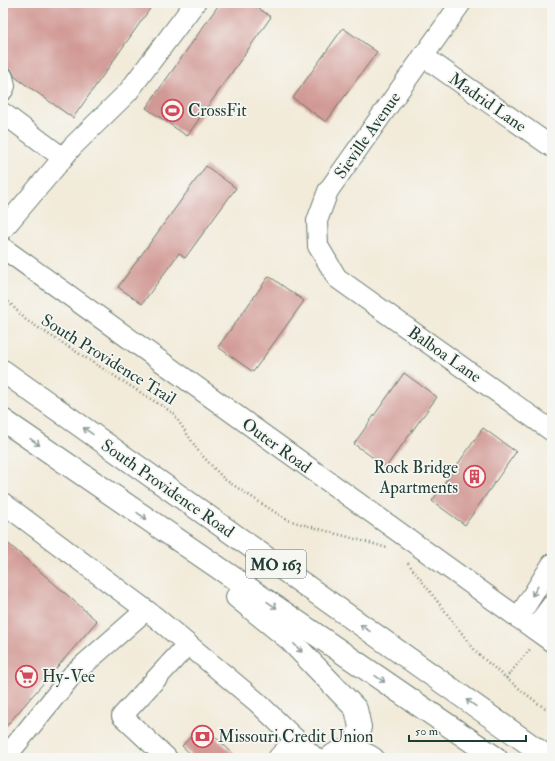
<svg xmlns="http://www.w3.org/2000/svg" width="555" height="761" viewBox="0 0 555 761" font-family="'IM FELL Double Pica',serif">
<style>
.building{fill:#d19994}
.lines{fill:none;stroke-linecap:round;stroke-linejoin:round}
.minor-casing{stroke:#697a6e;stroke-width:22}
.major-casing{stroke:#697a6e;stroke-width:24}
.path{stroke:#697a6e;stroke-width:2.5;stroke-dasharray:1 3;stroke-linecap:butt}
.minor{stroke:#fff;stroke-width:20}
.major{stroke:#fff;stroke-width:22}
.oneway{stroke:#8f9e9a}
.labels{text-anchor:middle;stroke-width:3.5;stroke-linejoin:round;paint-order:stroke}
.shield{fill:#f6f6f2;stroke:#60746d;stroke-width:1}
.shield-label{font-size:16px;font-weight:bold;fill:#1f3d34}
.street-label{font-size:17px;fill:#1f3d34;stroke:#f6f6f2}
.poi-label{font-size:17px;fill:#1f3d34;stroke:#f6f6f2;text-anchor:start}
</style>
<rect width="100%" height="100%" fill="#f6f6f2"/>
<filter id="ink" filterUnits="userSpaceOnUse"><feTurbulence type="fractalNoise" baseFrequency=".025" numOctaves="2"/><feDisplacementMap in="SourceGraphic" scale="8" xChannelSelector="R" yChannelSelector="G"/><feConvolveMatrix kernelMatrix="1 2 1 2 8 2 1 2 1" color-interpolation-filters="sRGB"/></filter>
<filter id="wash" filterUnits="userSpaceOnUse"><feTurbulence type="fractalNoise" baseFrequency=".012" numOctaves="4" result="noise"/><feDisplacementMap in="SourceGraphic" scale="16" xChannelSelector="R" yChannelSelector="G"/><feGaussianBlur stdDeviation="0.9" result="paint"/><feColorMatrix in="noise" values="0 0 0 0 0 0 0 0 0 0 0 0 0 0 0 0 0 1.4 0 .05"/><feComposite in="paint" operator="in"/></filter>
<g filter="url(#wash)">
<rect width="100%" height="100%" fill="#f2ebda"/>
<g id="blocks">
<!-- building -->
<g class="building">
<polygon points="3,3 154,3 73,118 15,77 11,69 3,66"/>
<polygon points="220,3 251,3 271,17 187,136 146,108"/>
<polygon points="343,28 377,52 326,122 293,98"/>
<polygon points="206,166 236,188 185,258 179,253 142,304 118,287"/>
<polygon points="269,276 304,301 253,372 218,347"/>
<polygon points="404,373 437,397 386,467 354,444"/>
<polygon points="483,428 516,452 465,525 432,501"/>
<polygon points="3,539 97,621 3,730"/>
<polygon points="202,725 238,758 195,758 182,746"/>
</g>
</g>
</g>
<g filter="url(#ink)">
<use href="#blocks" fill-opacity="0" stroke="#697a6e" stroke-width="1"/>
<g class="lines">
<defs>
<g id="minor">
<polyline points="461,3 328,191 317,221 318,246 337,278 552,431"/>
<polyline points="423,56 552,147"/>
<polyline points="3,77 5,86 3,90"/>
<polyline points="3,113 63,158 3,229"/>
<polyline points="63,158 72,147 128,92 195,3"/>
<polyline points="3,248 552,642"/>
<polyline points="3,503 154,616 257,702 315,758"/>
<polyline points="518,618 552,564"/>
<polyline points="534,629 552,605"/>
<polyline points="5,758 73,674 146,610"/>
<polyline points="167,758 122,716 188,644"/>
<polyline points="278,758 296,739"/>
<path d="M328 758C341 745 361 749 374 758"/>
</g>
<g id="major">
<polyline points="3,371 549,758"/>
<polyline points="3,420 496,758"/>
<polyline points="237,597 289,639 356,709 360,727 354,749"/>
</g>
</defs>
<!-- minor casing -->
<use href="#minor" class="minor-casing"/>
<!-- major casing -->
<use href="#major" class="major-casing"/>
<!-- path -->
<g class="path">
<polyline points="3,296 26,320 173,413 199,452 224,479 287,520 388,548"/>
<polyline points="408,563 477,653 506,678 540,705 552,712"/>
<polyline points="506,678 531,648"/>
</g>
<!-- minor -->
<use href="#minor" class="minor"/>
<!-- major -->
<use href="#major" class="major"/>
</g>
<!-- one-way arrows -->
<defs><path id="oneway-shaft" d="M-6 0H5M1.5-3L5.5 0L1.5 3" fill="none" stroke-width="1.6" stroke-linecap="round" stroke-linejoin="round"/></defs>
<g class="oneway">
<use href="#oneway-shaft" transform="translate(88 431) rotate(-145)"/>
<use href="#oneway-shaft" transform="translate(35 442) rotate(35)"/>
<use href="#oneway-shaft" transform="translate(142 516) rotate(35)"/>
<use href="#oneway-shaft" transform="translate(535 591) rotate(122)"/>
<use href="#oneway-shaft" transform="translate(272 605) rotate(34)"/>
<use href="#oneway-shaft" transform="translate(365 628) rotate(-145)"/>
<use href="#oneway-shaft" transform="translate(298 648) rotate(46)"/>
<use href="#oneway-shaft" transform="translate(380 679) rotate(34)"/>
<use href="#oneway-shaft" transform="translate(471 703) rotate(-145)"/>
</g>
</g>
<!-- icons -->
<defs>
<symbol id="stadium-ring" viewBox="-11 -11 22 22"><circle r="9.5" fill="#f6f6f2" stroke="#d1495b" stroke-width="1.5"/><path d="M0-5a6.5 5 0 1 0 0 10a6.5 5 0 1 0 0-10ZM-3.5-1.8h7v3.6h-7Z" fill="#d1495b"/></symbol>
<symbol id="building-ring" viewBox="-11 -11 22 22"><circle r="9.5" fill="#f6f6f2" stroke="#d1495b" stroke-width="1.5"/><path d="M-4-6H4V6H1V3H-1V6H-4ZM-2.5-4.3h1.7v1.8h-1.7ZM.8-4.3h1.7v1.8H.8ZM-2.5-1h1.7V.8h-1.7ZM.8-1h1.7V.8H.8Z" fill="#d1495b"/></symbol>
<symbol id="supermarket-ring" viewBox="-11 -11 22 22"><circle r="9.5" fill="#f6f6f2" stroke="#d1495b" stroke-width="1.5"/><path d="M-6-5.5h2.5l.6 2H6L4.5 2H-2.5L-4.4-4H-6ZM-1.5 3.2a1.3 1.3 0 1 0 .1 0ZM3 3.2a1.3 1.3 0 1 0 .1 0Z" fill="#d1495b"/></symbol>
<symbol id="bank-ring" viewBox="-11 -11 22 22"><circle r="9.5" fill="#f6f6f2" stroke="#d1495b" stroke-width="1.5"/><path d="M-6-4H6V4H-6ZM0-2.3a2.3 2.3 0 1 0 0 4.6a2.3 2.3 0 1 0 0-4.6Z" fill="#d1495b"/></symbol>
</defs>
<g fill-rule="evenodd">
<use href="#stadium-ring" x="160" y="98" width="25" height="25"/>
<use href="#building-ring" x="462" y="464" width="25" height="25"/>
<use href="#supermarket-ring" x="14" y="664" width="25" height="25"/>
<use href="#bank-ring" x="190" y="724" width="25" height="25"/>
</g>
<g class="labels">
<!-- shield labels -->
<rect class="shield" x="246" y="550" width="60" height="28" rx="3"/>
<g class="shield-label">
<text x="276" y="570">MO 163</text>
</g>
<!-- street labels -->
<g class="street-label">
<text transform="translate(488 102) rotate(35)" y="6">Madrid Lane</text>
<text transform="translate(367 135) rotate(-55)" y="6">Sieville Avenue</text>
<text transform="translate(445 354) rotate(35)" y="6">Balboa Lane</text>
<text transform="translate(109 359) rotate(32)" y="6">South Providence Trail</text>
<text transform="translate(277 445) rotate(36)" y="6">Outer Road</text>
<text transform="translate(168 488) rotate(35)" y="6">South Providence Road</text>
</g>
<!-- poi labels -->
<g class="poi-label">
<text x="188" y="116">CrossFit</text>
<text x="458" y="473" text-anchor="end">Rock Bridge<tspan x="458" dy="20">Apartments</tspan></text>
<text x="42" y="682">Hy-Vee</text>
<text x="218" y="742">Missouri Credit Union</text>
</g>
</g>
<!-- margin -->
<rect width="555" height="761" fill="none" stroke="#f6f6f2" stroke-width="16"/>
<!-- scale -->
<path d="M409 735v6h117v-6" fill="none" stroke="#1f3d34" stroke-width="2"/>
<text x="415" y="735" font-size="12" fill="#1f3d34" stroke="#f6f6f2" stroke-width="3" paint-order="stroke">50 m</text>
</svg>
